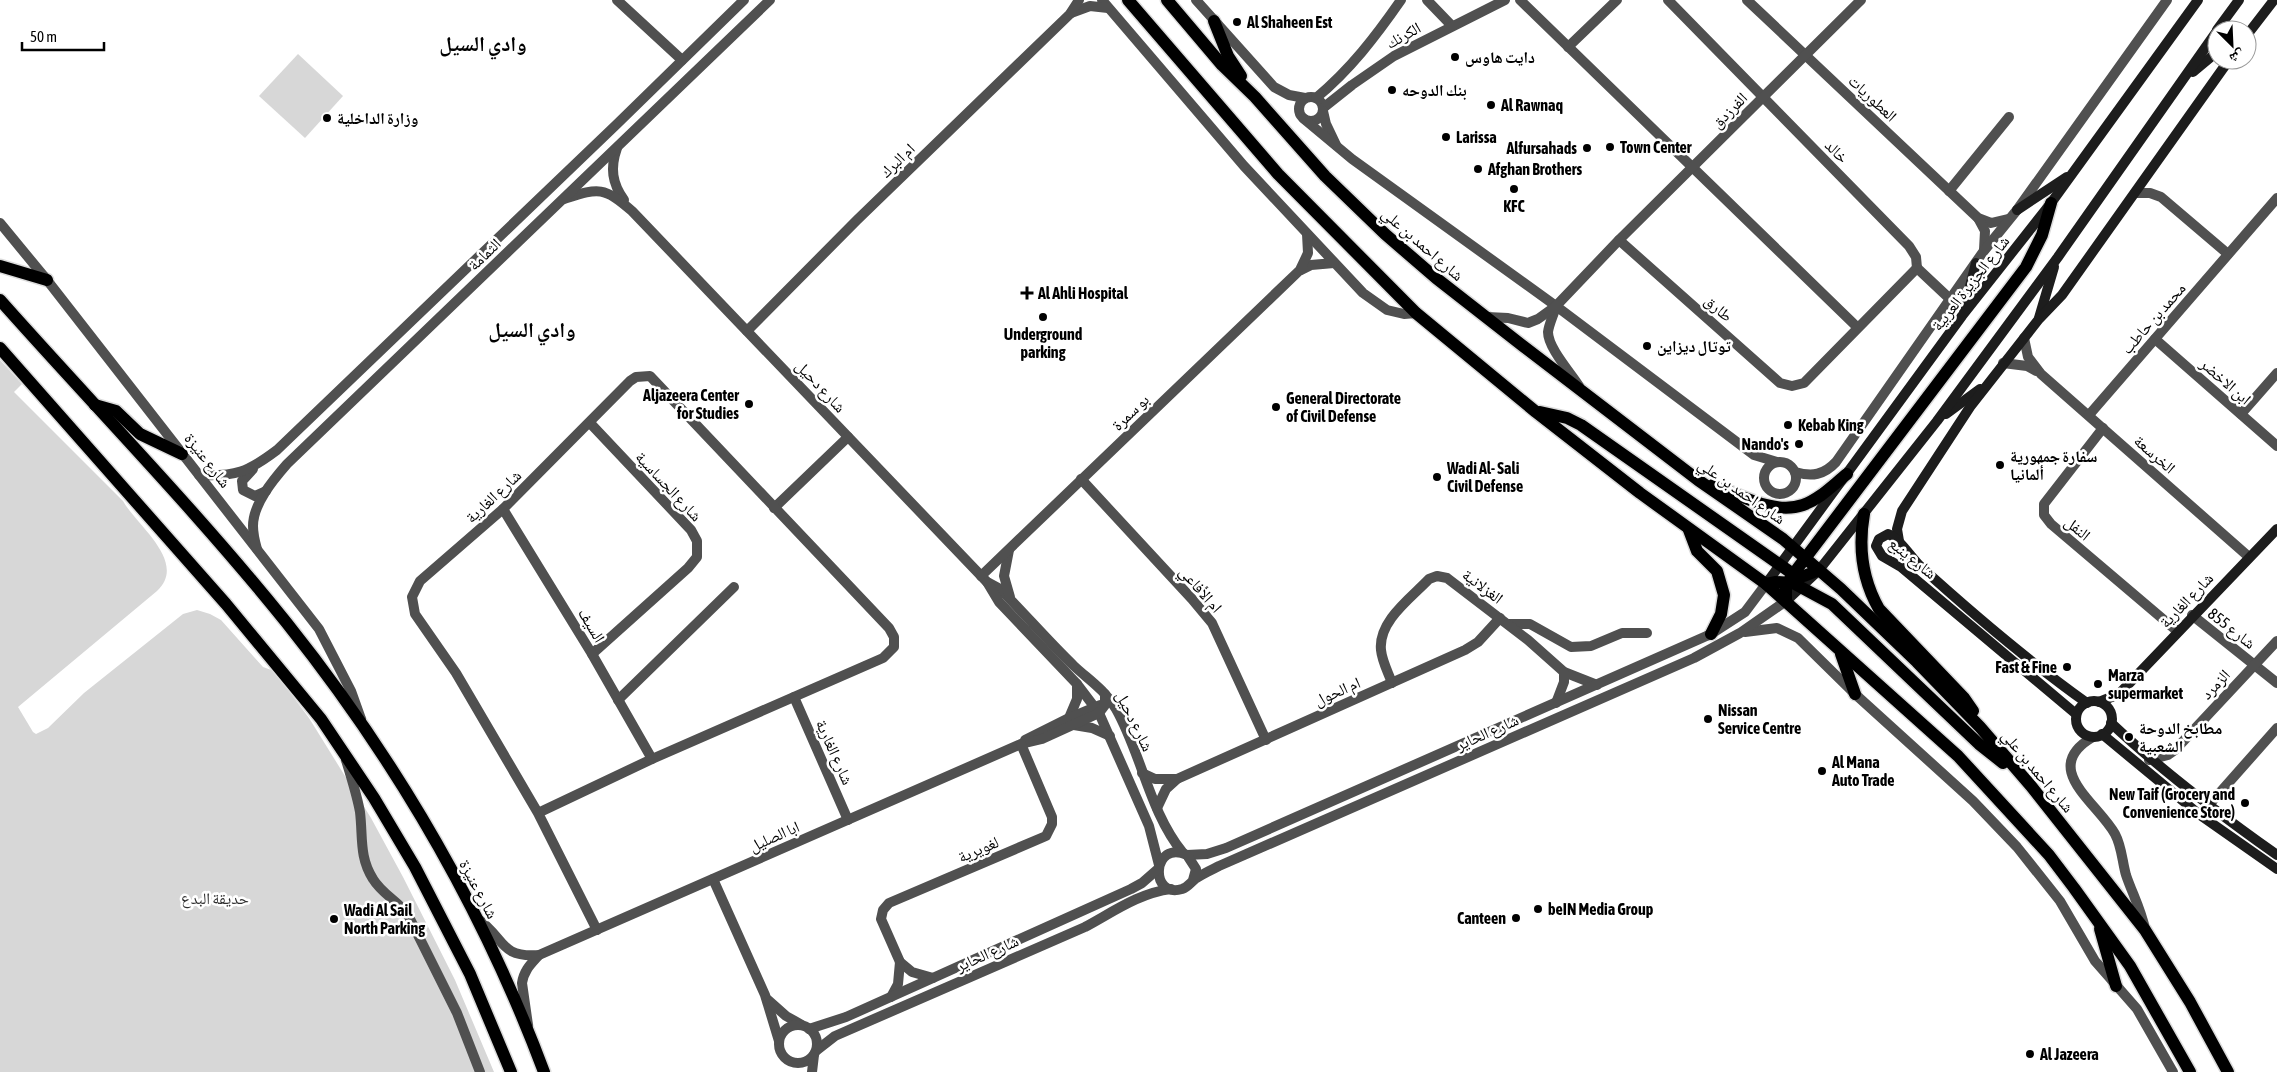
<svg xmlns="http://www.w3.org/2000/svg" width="2277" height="1072" viewBox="0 0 2277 1072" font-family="'Asap Condensed','Noto Naskh Arabic',sans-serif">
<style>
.green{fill:#d7d7d7}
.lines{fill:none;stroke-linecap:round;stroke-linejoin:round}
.primary-casing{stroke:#dbdbdb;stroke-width:15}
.street{stroke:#505050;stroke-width:10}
.secondary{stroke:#1d1d1d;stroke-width:10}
.primary{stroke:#000;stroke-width:12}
.poi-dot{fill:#000;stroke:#fff;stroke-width:2}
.labels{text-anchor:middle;stroke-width:5;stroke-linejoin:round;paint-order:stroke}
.poi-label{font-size:16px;font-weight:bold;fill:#000;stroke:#fff;text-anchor:start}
.street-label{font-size:16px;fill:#000;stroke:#fff}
.park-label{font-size:16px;fill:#2e2e2e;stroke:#fff}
.district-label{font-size:21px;font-weight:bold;fill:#000;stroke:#fff}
</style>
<rect width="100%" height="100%" fill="#fff"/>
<!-- green -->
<g class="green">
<polygon points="298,54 343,96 305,138 259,96"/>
<path d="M0 360 22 384 14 392 123 501C137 526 188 562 157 591L18 707 33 732 36 734 48 728 84 693 183 614 197 610 210 614 221 620 263 667 274 671 309 718 371 818 403 877 455 980 494 1072H0Z"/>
</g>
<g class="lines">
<defs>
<g id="primary">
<polyline points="1128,0 1278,174 1416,313 1536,412 1640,493 1766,584 1958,756 2049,855 2074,888 2130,966 2190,1072"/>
<polyline points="1167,0 1222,65 1255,97 1325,176 1385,234 1436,278 1523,346 1698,480 1783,539 1841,589 1917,662 1980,727 2031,786 2145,930 2190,1002 2228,1072"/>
<polyline points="1214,21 1228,56 1241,76"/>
<polyline points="0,266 47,280"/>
<path d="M0 300C95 407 196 510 286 622 394 757 483 909 544 1072"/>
<polyline points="0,348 226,604 321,719 374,798 415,867 470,974 511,1072"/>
<polyline points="95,405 116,411 140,434 182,454"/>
<polyline points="1540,412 1567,418 1581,425 1793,574 1804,576 1819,570"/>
<path d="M1713 485C1740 495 1774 515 1803 505 1820 499 1833 485 1847 474"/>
<path d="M1864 514C1858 548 1862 579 1879 609L1964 698 1973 711"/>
<polyline points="1689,530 1697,551 1717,571 1724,595 1721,614 1711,634"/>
<polyline points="1766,584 1776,582 1793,583 1832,604 1979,744 2003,763"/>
<polyline points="1786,601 1786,588 1791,577 2026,267 2042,235 2051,203"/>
<polyline points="1841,654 1855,694"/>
<polyline points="2100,929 2116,986"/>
</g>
</defs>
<!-- primary casing -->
<use href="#primary" class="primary-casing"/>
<!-- street -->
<g class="street">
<polyline points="617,0 682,60"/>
<polyline points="1102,0 1244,166 1363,293 1387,310 1404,314 1416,313"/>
<polyline points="1196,0 1274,87 1289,95 1305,98"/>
<polyline points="1427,0 1452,26"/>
<polyline points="1520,0 1857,327"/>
<polyline points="1668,0 1909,246 1916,257 1917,268"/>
<polyline points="1747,0 1978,218 1991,223 2008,219"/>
<polyline points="1071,13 1090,6 1108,8"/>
<polyline points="1568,47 1617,0"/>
<circle cx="1311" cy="109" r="12"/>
<path d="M1316 98C1350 70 1376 36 1401 0"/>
<polyline points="1323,108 1352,85 1394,56 1505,0"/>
<polyline points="1323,111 1326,124 1336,145"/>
<polyline points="1304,119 1352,159 1556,306 1754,455 1777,462"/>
<path d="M617 148C610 168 612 183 624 200"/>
<polyline points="1949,191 2009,117"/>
<polyline points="2135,193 2150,193 2161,197 2228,254"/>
<path d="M564 199C599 188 603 186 632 211L987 582 1000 589C1025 614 1048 641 1074 666 1089 680 1105 690 1116 709 1142 755 1149 811 1183 853"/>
<polyline points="1978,218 1985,231 1984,250"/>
<polyline points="0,223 47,280 319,629 351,691 361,719"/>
<polyline points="1619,240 1780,383 1792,386 1804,383 1917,268"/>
<polyline points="1917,268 1950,299"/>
<polyline points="1301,270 1311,265 1334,263"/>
<path d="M1556 306C1554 314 1549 324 1548 332 1548 348 1571 373 1579 386"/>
<polyline points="1487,317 1508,318 1528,323 1538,319 1556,306 1619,240 1861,0"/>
<polyline points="747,331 857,220 1070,14 1079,0"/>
<polyline points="2024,338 2028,357 2041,374 2249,557"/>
<polyline points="2155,339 2277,446"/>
<polyline points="2003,363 2027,366 2036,371"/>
<polyline points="2241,414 2277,373"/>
<polyline points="2089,415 2277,198"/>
<polyline points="590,423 691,530 697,541 697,557 688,568 592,654"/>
<polyline points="2103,428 2044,504 2044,515 2051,524 2177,631"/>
<circle cx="1780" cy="478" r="16"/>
<polyline points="253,469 242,481 243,490 255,496 266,491"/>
<path d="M1795 472C1812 477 1824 475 1836 462L1983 252 2017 210 2167 0"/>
<path d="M199 475C235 477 248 472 277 450L617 124 744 0"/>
<polyline points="1081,479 1192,599 1212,623 1266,740"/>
<polyline points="774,508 848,437"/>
<polyline points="503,509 592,654 652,759"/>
<path d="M257 549C255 542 253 534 253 526 253 504 273 480 287 464L770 0"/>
<polyline points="1009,550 1004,576 1010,597"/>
<polyline points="981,576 1300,270 1308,253 1307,234"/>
<polyline points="987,582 999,602 1077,684 1099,713 1149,826 1159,865"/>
<polyline points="2192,615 2277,683"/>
<polyline points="1508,624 1530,624 1571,647 1591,646 1622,633 1647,633"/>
<polyline points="1745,632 1777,628 1798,638 1855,694 1973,801 2017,847 2060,901 2095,961 2137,1009 2173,1072"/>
<path d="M1392 683C1388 672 1382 661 1381 650 1378 621 1411 598 1429 579L1437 576 1447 578 1528 640 1564 672 1597 685"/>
<polyline points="794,697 848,820"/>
<polyline points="618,700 734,587"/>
<polyline points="1556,703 1564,682 1564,672"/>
<polyline points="1069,718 1077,699 1077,684"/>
<polyline points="1074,725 1092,728 1110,736"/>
<path d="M2093 737C2039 768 2097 802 2115 834 2122 847 2122 861 2126 875 2132 893 2141 909 2145 929"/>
<polyline points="1025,740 1069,718 1100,705"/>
<path d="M346 760C351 777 357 795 360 812 363 837 359 857 373 879 382 894 398 901 408 915L457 1013 480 1072"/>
<polyline points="2149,760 2168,755 2175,750 2277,641"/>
<polyline points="1142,773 1155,779 1177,779"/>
<polyline points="1157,808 1166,789 1177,779 1465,650 1478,642 1500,618"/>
<polyline points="538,813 652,759 883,658 894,647 894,637 889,628 650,376 636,377 630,381 503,509 420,581 412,597 415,614 456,673 538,813 597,930"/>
<polyline points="2200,815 2277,728"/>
<polyline points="1187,855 1207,854 1226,848 1711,634 1745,612 1766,584"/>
<polyline points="713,879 765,995 779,1041"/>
<path d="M1193 880 1196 869 1187 855C1152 839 1149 899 1182 889 1188 887 1190 883 1195 879 1202 874 1211 870 1219 866L1694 658 1740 633 1786 601"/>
<path d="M478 919C505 938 499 958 539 955L1021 744 1042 739 1099 713 1105 705V694"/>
<polyline points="933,978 912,972 900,962 881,919 883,910 889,903 1046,836 1052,824 1052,817 1021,744"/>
<polyline points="891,997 898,984 900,962"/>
<polyline points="768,1000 786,1016 802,1025"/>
<path d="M528 1025 522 983C524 970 531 964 539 955"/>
<circle cx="798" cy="1044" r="19"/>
<polyline points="809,1029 846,1017 1131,889 1142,883 1158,869"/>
<path d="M817 1050 835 1036 1085 927C1113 912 1139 893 1171 889"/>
<polyline points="812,1072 814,1055"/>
</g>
<!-- secondary -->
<g class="secondary">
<polyline points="2217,30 2239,0"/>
<polyline points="2247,35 2274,0"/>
<polyline points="2193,72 2217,52"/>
<polyline points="2017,210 2067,177"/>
<polyline points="1964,310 1976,263"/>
<polyline points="2039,318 2054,267"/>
<polyline points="1946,414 1980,389"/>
<polyline points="1899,541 1897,529 1902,511 1970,407 2039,319 2062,295 2229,60"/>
<polyline points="1766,584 1962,316 2051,203 2198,0"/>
<polyline points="1786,601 1819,570 1937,421 2058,257 2217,31"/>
<circle cx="2094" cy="719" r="18"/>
<polyline points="2099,702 2119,694 2277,529"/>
<path d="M2076 714 1901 567 1882 556 1876 546 1879 539 1888 534C1898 537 1911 557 1920 566 1973 614 2028 661 2087 703"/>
<path d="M2111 723C2163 772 2219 814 2277 855"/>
<polyline points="2102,734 2200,815 2277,869"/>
</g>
<!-- primary -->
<use href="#primary" class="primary"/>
</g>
<!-- markers -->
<g class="poi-dot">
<circle cx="1237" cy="22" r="5"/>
<circle cx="1455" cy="57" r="5"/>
<circle cx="1392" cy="90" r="5"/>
<circle cx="1491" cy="105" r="5"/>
<circle cx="327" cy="118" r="5"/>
<circle cx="1446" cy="137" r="5"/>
<circle cx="1610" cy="147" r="5"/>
<circle cx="1587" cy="148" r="5"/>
<circle cx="1478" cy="169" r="5"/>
<circle cx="1514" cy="189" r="5"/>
<path d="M1024.5 285.5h5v5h5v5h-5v5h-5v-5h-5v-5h5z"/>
<circle cx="1043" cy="317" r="5"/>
<circle cx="1647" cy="346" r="5"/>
<circle cx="749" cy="404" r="5"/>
<circle cx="1276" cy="407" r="5"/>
<circle cx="1788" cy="425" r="5"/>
<circle cx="1799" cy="444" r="5"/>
<circle cx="2000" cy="465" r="5"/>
<circle cx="1437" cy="477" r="5"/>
<circle cx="2067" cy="667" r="5"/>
<circle cx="2098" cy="684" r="5"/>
<circle cx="1708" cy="719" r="5"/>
<circle cx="2129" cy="737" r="5"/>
<circle cx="1822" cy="771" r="5"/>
<circle cx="2245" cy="803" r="5"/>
<circle cx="1538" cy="909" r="5"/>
<circle cx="1516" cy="918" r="5"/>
<circle cx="334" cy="919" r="5"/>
<circle cx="2030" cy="1054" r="5"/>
</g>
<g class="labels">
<!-- poi labels -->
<g class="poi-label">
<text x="1247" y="28">Al Shaheen Est</text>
<text x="1465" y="63">دايت هاوس</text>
<text x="1402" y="96">بنك الدوحه</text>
<text x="1501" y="111">Al Rawnaq</text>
<text x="337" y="124">وزارة الداخلية</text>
<text x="1456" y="143">Larissa</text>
<text x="1620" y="153">Town Center</text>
<text x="1577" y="154" text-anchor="end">Alfursahads</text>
<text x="1488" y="175">Afghan Brothers</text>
<text x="1514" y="212" text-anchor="middle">KFC</text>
<text x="1038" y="299">Al Ahli Hospital</text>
<text x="1043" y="340" text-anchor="middle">Underground<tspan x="1043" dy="18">parking</tspan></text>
<text x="1657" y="352">توتال ديزاين</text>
<text x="739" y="401" text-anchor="end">Aljazeera Center<tspan x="739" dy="18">for Studies</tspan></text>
<text x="1286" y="404">General Directorate<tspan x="1286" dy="18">of Civil Defense</tspan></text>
<text x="1798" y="431">Kebab King</text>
<text x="1789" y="450" text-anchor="end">Nando's</text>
<text x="2010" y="462">سفارة جمهورية<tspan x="2010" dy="18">ألمانيا</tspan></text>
<text x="1447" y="474">Wadi Al- Sali<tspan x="1447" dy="18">Civil Defense</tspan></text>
<text x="2057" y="673" text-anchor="end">Fast &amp; Fine</text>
<text x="2108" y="681">Marza<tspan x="2108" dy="18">supermarket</tspan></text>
<text x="1718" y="716">Nissan<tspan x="1718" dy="18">Service Centre</tspan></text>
<text x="2139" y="734">مطابخ الدوحة<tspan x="2139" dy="18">الشعبية</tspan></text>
<text x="1832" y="768">Al Mana<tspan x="1832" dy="18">Auto Trade</tspan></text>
<text x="2235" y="800" text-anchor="end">New Taif (Grocery and<tspan x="2235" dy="18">Convenience Store)</tspan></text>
<text x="1548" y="915">beIN Media Group</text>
<text x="344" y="916">Wadi Al Sail<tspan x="344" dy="18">North Parking</tspan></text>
<text x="1506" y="924" text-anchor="end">Canteen</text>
<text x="2040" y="1060">Al Jazeera</text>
</g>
<!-- street labels -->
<g class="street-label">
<text transform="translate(1403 35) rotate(-29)" y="6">الكرنك</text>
<text transform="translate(1873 98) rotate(43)" y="6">العطوريات</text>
<text transform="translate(1729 110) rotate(-45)" y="6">الفرزدق</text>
<text transform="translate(1837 151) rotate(45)" y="6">خالد</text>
<text transform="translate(897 160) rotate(-44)" y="6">ام البرك</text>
<text transform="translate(1423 244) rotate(41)" y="6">شارع احمد بن علي</text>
<text transform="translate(484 254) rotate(-44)" y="6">الثمامة</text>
<text transform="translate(1970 283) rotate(-52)" y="6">شارع الجزيرة العربية</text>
<text transform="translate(1719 308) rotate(42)" y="6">طارق</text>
<text transform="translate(2153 318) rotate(-49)" y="6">محمد بن حاطب</text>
<text transform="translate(2226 381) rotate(41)" y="6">ابن الاخضر</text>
<text transform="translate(821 386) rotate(47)" y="6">شارع دحيل</text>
<text transform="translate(1130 412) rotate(-44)" y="6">بو سمرة</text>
<text transform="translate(2155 454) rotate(41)" y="6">الخرسعة</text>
<text transform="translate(208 460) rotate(52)" y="6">شارع عنيزة</text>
<text transform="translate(669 486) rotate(47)" y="6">شارع الجساسية</text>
<text transform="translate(1742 491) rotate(35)" y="6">شارع احمد بن علي</text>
<text transform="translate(493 496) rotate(-43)" y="6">شارع الغارية</text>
<text transform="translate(2078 528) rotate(40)" y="6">النفل</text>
<text transform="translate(1913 558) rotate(39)" y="6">شارع ينبع</text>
<text transform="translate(1483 586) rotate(37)" y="6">الغزلانية</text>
<text transform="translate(1201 589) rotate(49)" y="6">ام الأفاعي</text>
<text transform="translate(2186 600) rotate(-46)" y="6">شارع الغارية</text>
<text transform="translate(592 625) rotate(59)" y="6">السيف</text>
<text transform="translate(2232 628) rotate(38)" y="6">شارع 855</text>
<text transform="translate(2215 684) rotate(-47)" y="6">الزمرد</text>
<text transform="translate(1337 691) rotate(-24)" y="6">ام الحول</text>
<text transform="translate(1135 721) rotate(64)" y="6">شارع دحيل</text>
<text transform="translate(1487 732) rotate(-24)" y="6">شارع الحاير</text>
<text transform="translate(835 752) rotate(66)" y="6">شارع الغارية</text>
<text transform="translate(2038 771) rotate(50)" y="6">شارع احمد بن علي</text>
<text transform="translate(774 836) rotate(-24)" y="6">ابا الصليل</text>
<text transform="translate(978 849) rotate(-23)" y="6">لغويرية</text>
<text transform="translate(479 889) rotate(62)" y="6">شارع عنيزة</text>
<text transform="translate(987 953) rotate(-24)" y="6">شارع الحاير</text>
</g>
<!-- park labels -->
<g class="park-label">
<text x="215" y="904">حديقة البدع</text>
</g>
<!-- district labels -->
<g class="district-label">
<text x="483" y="51">وادي السيل</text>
<text x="532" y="337">وادي السيل</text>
</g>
</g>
<!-- north arrow -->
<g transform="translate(2232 45) rotate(156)"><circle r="24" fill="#ffffff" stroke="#999999"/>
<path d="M0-4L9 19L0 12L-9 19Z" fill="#000000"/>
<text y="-8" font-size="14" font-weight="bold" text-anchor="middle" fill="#000000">ش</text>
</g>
<!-- scale -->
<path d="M22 42v8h82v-8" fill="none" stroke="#000000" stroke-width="2.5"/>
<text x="30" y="42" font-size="15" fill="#000000" stroke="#ffffff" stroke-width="4" paint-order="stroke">50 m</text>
</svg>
